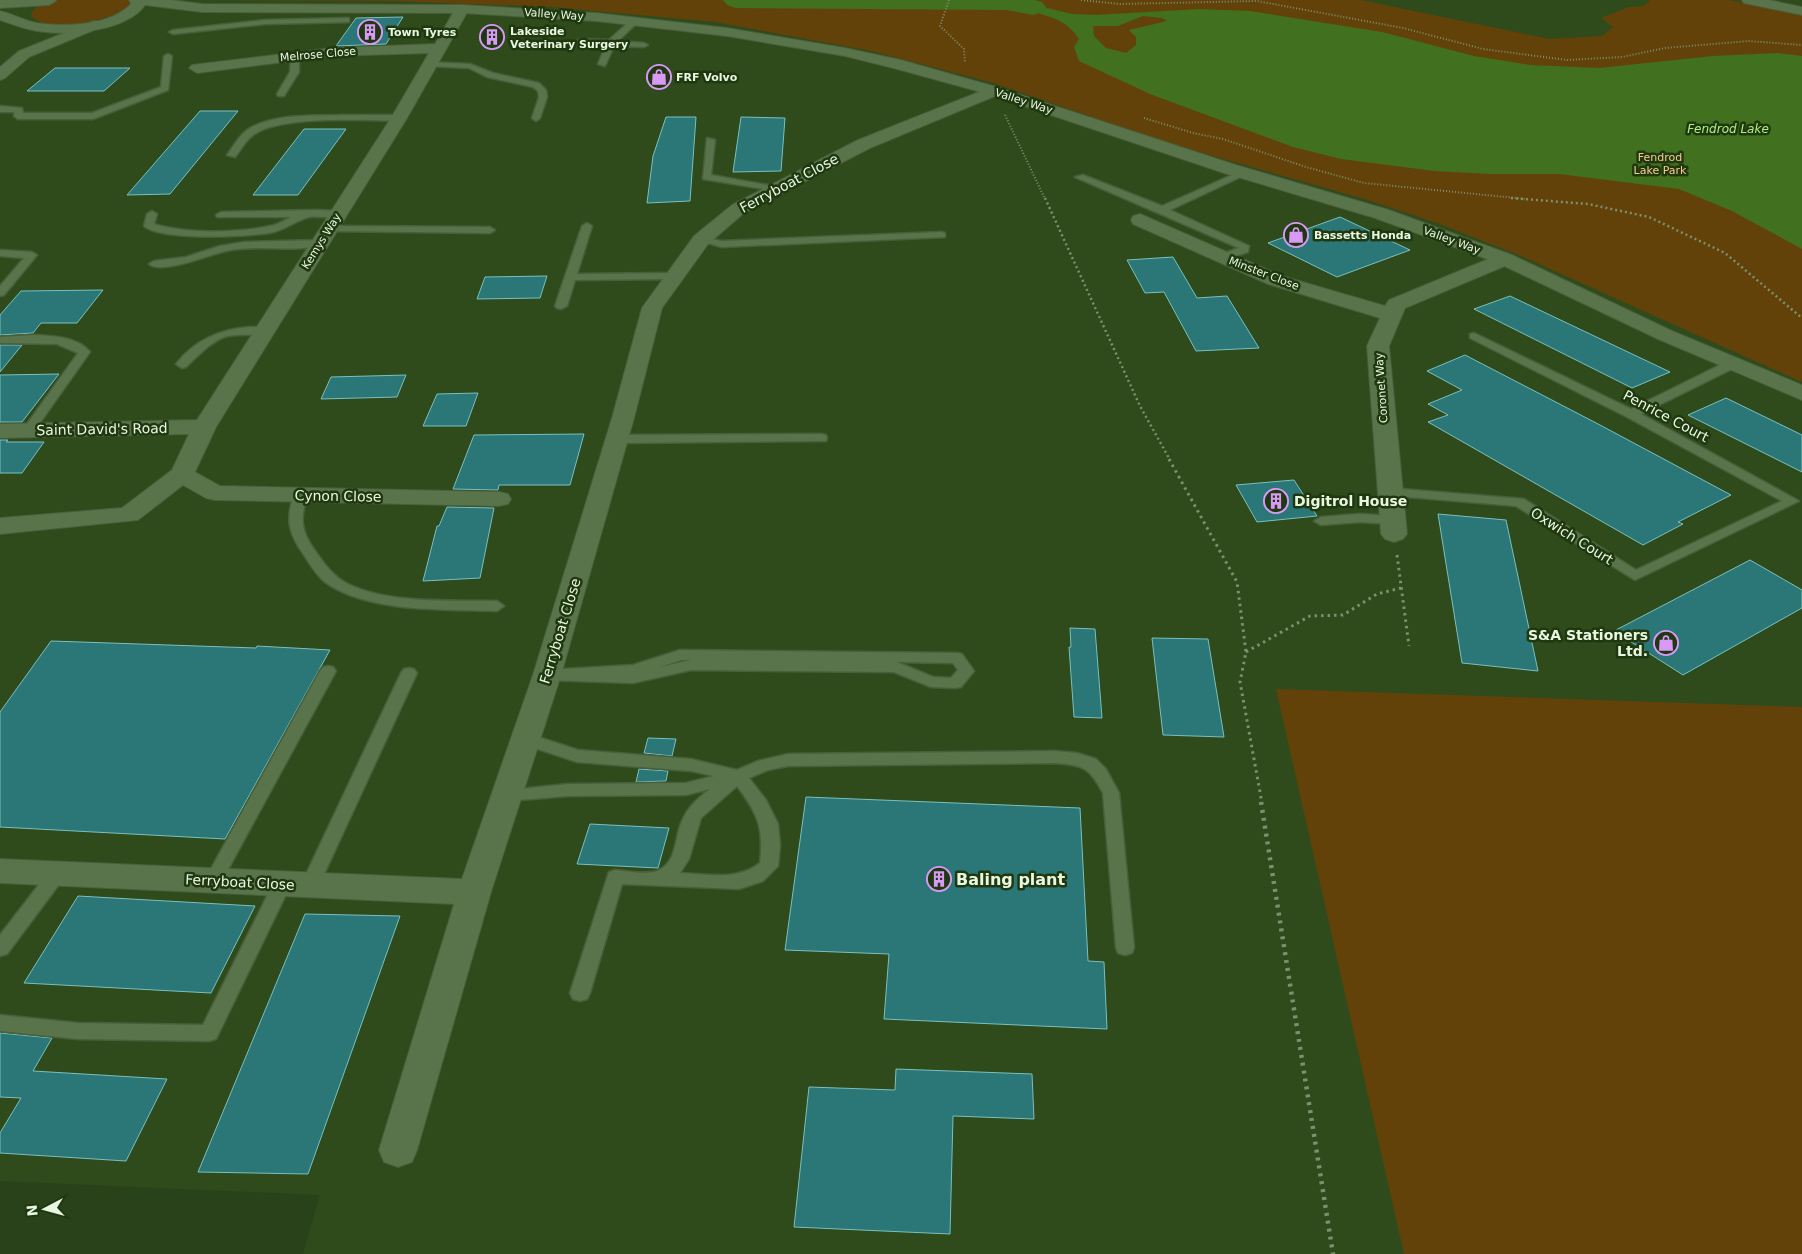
<svg xmlns="http://www.w3.org/2000/svg" width="1802" height="1254" viewBox="0 0 1802 1254" font-family="'DejaVu Sans',sans-serif">
<style>
.built{fill:#2f4b1c}
.green{fill:#634209}
.water{fill:#41701f;fill-rule:evenodd}
.lines{fill:none;stroke-linecap:round;stroke-linejoin:round}
.stream{stroke:#41701f;stroke-width:5}
.river{fill:#41701f;fill-rule:evenodd}
.building{fill:#2b7676;stroke:#7ac0bf}
.lane-casing{stroke:#495e3b;stroke-width:3}
.street-casing{stroke:#495e3b;stroke-width:2}
.secondary-casing{stroke:#495e3b;stroke-width:2}
.path-far3{stroke:#7c906f;stroke-width:2;stroke-dasharray:1 2;stroke-linecap:butt}
.path-far2{stroke:#7c906f;stroke-width:2.5;stroke-dasharray:2 3;stroke-linecap:butt}
.path-far1{stroke:#7c906f;stroke-width:3;stroke-dasharray:2.5 4;stroke-linecap:butt}
.path{stroke:#7c906f;stroke-width:4.5;stroke-dasharray:3 5;stroke-linecap:butt}
.lane{fill:#59744a;fill-rule:evenodd}
.street{fill:#59744a;fill-rule:evenodd}
.secondary{fill:#59744a;fill-rule:evenodd}
.labels{text-anchor:middle;stroke-width:5;stroke-linejoin:round;paint-order:stroke}
.far-street-label{font-size:11px;fill:#e8f7e0;stroke:#203810}
.far-poi-label{font-size:11px;font-weight:bold;fill:#e8f7e0;stroke:#203810;text-anchor:start}
.far-park-label{font-size:11px;fill:#f7cb8f;stroke:#203810}
.far-water-label{font-size:12px;font-style:italic;fill:#adef85;stroke:#203810}
.street-label{font-size:14px;fill:#e8f7e0;stroke:#203810}
.poi-label{font-size:14px;font-weight:bold;fill:#e8f7e0;stroke:#203810;text-anchor:start}
.near-poi-label{font-size:16px;font-weight:bold;fill:#e8f7e0;stroke:#203810;text-anchor:start}
</style>
<rect width="100%" height="100%" fill="#2a421a"/>
<!-- built -->
<polygon class="built" points="0,0 1802,0 1802,1254 303,1254 320,1195 0,1181"/>
<!-- green -->
<g class="green">
<path d="M56 0H133L129 10C105 19 52 36 31 16 33 6 47 3 56 0Z"/>
<polygon points="201,0 1361,0 1549,39 1602,36 1613,27 1601,18 1629,7 1644,6 1650,0 1729,0 1802,15 1802,382 1521,256 1437,223 1364,199 1171,144 990,82 871,51 715,22 552,7 393,1"/>
<polygon points="1276,689 1802,707 1802,1254 1404,1254"/>
</g>
<!-- water -->
<path class="water" d="M1039 6 1072 14 1094 15 1199 9 1250 11 1382 32 1474 56 1530 65 1599 68 1713 56 1778 53 1802 56V249L1732 211 1679 189 1559 174H1491L1434 171 1341 159 1293 147 1150 94 1079 61 1074 47 1079 39C1065 18 1052 19 1031 10ZM1143 16 1162 18 1167 21 1129 30 1136 37V45L1126 53 1106 48 1094 36 1093 26H1118Z"/>
<g class="lines">
<!-- stream -->
<polyline class="stream" points="911,0 913,1"/>
<!-- river -->
<polygon class="river" points="723,0 1035,0 1042,2 1046,7 1042,12 1033,15 1007,10 736,8 727,5"/>
</g>
<!-- building -->
<g class="building">
<polygon points="403,17 386,44 336,46 356,18"/>
<polygon points="55,68 130,68 104,91 27,91"/>
<polygon points="200,111 238,111 170,194 127,195"/>
<polygon points="666,117 696,117 690,201 647,203 653,156"/>
<polygon points="741,117 785,118 781,171 733,172"/>
<polygon points="304,129 346,129 298,195 253,195"/>
<polygon points="1340,217 1410,250 1337,277 1268,243"/>
<polygon points="1173,257 1197,298 1227,296 1259,348 1196,351 1164,292 1145,293 1127,260"/>
<polygon points="547,276 540,298 477,299 485,277"/>
<polygon points="103,290 77,323 41,323 33,333 0,335 0,315 21,291"/>
<polygon points="1510,296 1670,372 1632,388 1474,309"/>
<polygon points="0,345 22,345 0,372"/>
<polygon points="1465,355 1600,425 1731,495 1678,522 1683,524 1643,545 1428,422 1448,415 1428,404 1462,390 1427,371"/>
<polygon points="59,374 22,422 0,422 0,375"/>
<polygon points="406,375 397,397 321,399 331,377"/>
<polygon points="478,393 466,426 423,426 437,394"/>
<polygon points="1726,398 1802,435 1802,472 1688,415"/>
<polygon points="584,434 570,485 499,485 498,490 453,489 474,435"/>
<polygon points="0,440 8,440 6,442 44,442 22,473 0,473"/>
<polygon points="1294,480 1317,516 1257,522 1236,485"/>
<polygon points="447,507 494,508 480,578 423,581 437,526 439,526"/>
<polygon points="1438,514 1506,520 1538,671 1462,663"/>
<polygon points="1750,560 1802,590 1802,608 1683,675 1614,631"/>
<polygon points="1070,628 1095,629 1102,718 1074,717 1069,647 1071,647"/>
<polygon points="1152,638 1208,639 1224,737 1163,735"/>
<polygon points="51,641 256,648 257,646 330,650 225,839 0,827 0,712"/>
<polygon points="648,738 676,739 672,756 644,753"/>
<polygon points="639,769 668,771 666,781 636,782"/>
<polygon points="806,797 1080,808 1088,961 1104,962 1107,1029 884,1019 889,954 785,950"/>
<polygon points="590,824 669,828 658,868 577,864"/>
<polygon points="78,896 255,906 211,993 24,983"/>
<polygon points="305,914 400,916 308,1174 198,1172"/>
<polygon points="0,1033 52,1038 33,1071 167,1079 126,1161 0,1153 0,1133 21,1098 0,1097"/>
<polygon points="896,1069 1032,1074 1034,1119 953,1116 950,1234 794,1227 809,1087 895,1090"/>
</g>
<g class="lines">
<defs>
<g id="lane">
<polygon points="346,18 349,18 349,22 265,24 173,34 169,32 173,30 265,20"/>
<polygon points="632,19 639,21 618,41 644,43 648,45 644,47 614,46 605,66 598,64 606,45 580,43 576,41 580,39 609,40"/>
<polygon points="168,54 172,56 168,90 93,119 18,119 14,116 14,112 0,112 0,106 22,108 23,113 92,113 161,87 164,56"/>
<polygon points="295,54 299,56 299,72 284,96 278,96 277,94 290,72 291,56"/>
<polygon points="427,62 470,64 493,73 539,83 546,90 547,97 540,118 536,121 532,118 539,97 538,91 533,87 487,77 469,68 430,66 426,64"/>
<path d="M344 115H399L403 118 399 121C366 120 276 115 252 136 245 141 241 150 235 157L227 155C233 147 239 136 247 130 273 113 314 116 344 115Z"/>
<polygon points="707,138 715,140 711,175 773,186 776,187 776,191 703,179"/>
<polygon points="1241,171 1249,173 1170,210 1249,246 1248,252 1223,260 1218,257 1219,255 1239,248 1075,177 1083,175 1162,206"/>
<path d="M318 210 338 211 343 214C336 221 320 215 309 217 297 220 286 229 274 232 251 237 160 241 144 226L147 214 152 211 157 214 154 224C185 234 239 233 270 226 278 225 285 220 291 217H217L216 215 221 212Z"/>
<polygon points="587,223 592,226 577,274 673,273 678,276 673,279 575,280 567,306 561,309 557,308 555,306 582,226"/>
<polygon points="328,226 490,227 495,230 490,233 324,231 323,229"/>
<polygon points="941,232 945,233 945,237 722,247 696,240 701,237 722,241"/>
<path d="M319 240 324 243 323 245C292 253 258 244 226 251 211 254 161 275 149 264L154 261 186 257 220 246 244 242Z"/>
<polygon points="0,250 32,252 37,255 4,295 0,296 0,286 24,258 0,256"/>
<path d="M250 327H265L271 330C263 337 236 333 224 337 209 343 198 356 186 367L182 368 176 364C195 340 220 329 250 327Z"/>
<polygon points="1474,333 1631,409 1728,361 1736,361 1736,367 1641,414 1799,501 1635,580 1516,506 1384,495 1382,492 1384,489 1389,488 1524,499 1636,570 1782,501 1627,417 1470,338 1470,334"/>
<path d="M33 335C52 336 77 336 90 352L32 434 28 435 22 431 78 353 57 344 0 343V337Z"/>
<polygon points="821,434 826,435 827,438 826,441 617,443 611,439 617,435"/>
<path d="M301 491 308 495C299 518 301 532 316 552 325 565 334 577 348 584 389 604 452 600 497 601L504 606 497 611C446 609 367 613 325 582 316 575 310 564 304 555 289 534 285 520 294 495Z"/>
<polygon points="1360,514 1392,516 1399,520 1392,524 1360,522 1321,525 1314,521 1321,517"/>
<path d="M680 650 957 653 962 654 974 671 961 687 955 688 931 687 894 672 691 670 633 683 547 680 541 679 539 675 541 671 547 670 633 665ZM681 660H691L660 667ZM897 662 953 663 958 670 951 678 933 677Z"/>
<polygon points="328,666 333,667 336,671 219,886 213,888 207,886 204,881 207,876 320,671 323,667"/>
<polygon points="409,668 414,669 417,673 319,885 316,890 310,892 304,890 301,885 401,673 404,669"/>
<path d="M526 733 578 750 691 759 737 770 758 761 788 754 1055 751 1077 753 1096 759 1106 769 1119 793 1134 948 1132 953 1125 955 1118 953 1116 948 1103 793C1089 767 1083 765 1055 763L788 766 768 770 749 778 766 800 778 824 780 845 778 866 763 881 739 889 622 884 590 993 587 999 580 1001 573 999 570 993 609 872 615 870C627 871 647 875 657 871 678 862 674 838 682 821 688 807 698 798 710 789L686 795 568 796 508 801 502 799 499 795 502 791 568 784 686 783 714 776 691 771 577 762 520 743 518 739 520 735ZM737 786C758 814 764 828 760 863 738 881 707 874 680 873L689 859 701 818Z"/>
<polygon points="57,867 63,869 66,874 63,879 7,954 0,956 0,935 51,869"/>
<polygon points="282,877 288,879 291,884 216,1039 209,1041 78,1039 0,1031 0,1015 78,1023 203,1025 273,884 276,879"/>
</g>
<g id="street">
<polygon points="462,5 469,9 407,118 216,427 195,472 220,486 499,492 508,494 511,499 508,504 499,506 215,500 206,498 183,485 138,520 0,534 0,518 122,508 172,470 189,434 0,438 0,424 197,420 391,118 429,53 332,56 197,73 189,68 192,65 332,48 435,44 457,6"/>
<polygon points="94,21 99,22 101,25 99,28 29,57 5,78 0,80 0,67 19,51"/>
<polygon points="994,86 1002,91 1000,94 870,148 744,213 708,244 662,308 634,418 561,675 491,892 417,1150 412,1162 398,1167 384,1162 379,1150 454,904 0,883 0,859 462,879 533,675 612,418 642,308 694,236 732,205 858,140"/>
<polygon points="1140,214 1282,276 1385,306 1389,300 1498,255 1512,255 1515,259 1512,263 1405,308 1389,346 1407,534 1403,539 1394,542 1385,539 1381,534 1367,346 1380,318 1268,284 1133,224 1131,220 1133,216"/>
</g>
<g id="secondary">
<polygon points="0,0 55,0 56,1 49,5 0,8"/>
<path d="M129 0H171L202 4 462 5 596 13 727 28 845 48 901 60 1000 88 1236 165 1389 210 1512 255 1672 331 1802 385V400L1658 339 1498 263 1375 218 1224 173 988 94 897 69 845 56 727 36 596 21 462 13 202 12 145 5C126 32 67 36 37 31 24 29 12 24 0 20V11C13 14 25 21 37 23 65 27 110 26 131 4Z"/>
<polygon points="1742,0 1769,0 1802,7 1802,15 1744,3"/>
</g>
</defs>
<!-- lane casing -->
<use href="#lane" class="lane-casing"/>
<!-- street casing -->
<use href="#street" class="street-casing"/>
<!-- secondary casing -->
<use href="#secondary" class="secondary-casing"/>
<!-- path-far3 -->
<g class="path-far3">
<polyline points="949,0 940,26 964,49 965,63"/>
<polyline points="1081,0 1120,4 1257,1 1403,28 1483,49 1567,60 1622,57 1665,48 1749,41 1802,45"/>
<polyline points="1005,115 1045,199"/>
<polyline points="1144,118 1193,133 1223,139 1306,167 1364,183 1526,199"/>
</g>
<!-- path-far2 -->
<g class="path-far2">
<polyline points="1045,198 1140,406 1170,460"/>
<polyline points="1511,198 1588,204 1649,217 1725,253 1802,318"/>
</g>
<!-- path-far1 -->
<g class="path-far1">
<polyline points="1169,459 1237,582 1246,652 1240,682 1262,803"/>
<polyline points="1397,555 1409,646"/>
<polyline points="1246,652 1310,616 1343,615 1377,594 1401,588"/>
</g>
<!-- path -->
<polyline class="path" points="1261,802 1333,1254"/>
<!-- lane -->
<use href="#lane" class="lane"/>
<!-- street -->
<use href="#street" class="street"/>
<!-- secondary -->
<use href="#secondary" class="secondary"/>
</g>
<!-- icons -->
<defs>
<symbol id="building-ring" viewBox="-11 -11 22 22"><circle r="9.5" fill="#203810" stroke="#d99af7" stroke-width="1.5"/><path d="M-4-6H4V6H1V3H-1V6H-4ZM-2.5-4.3h1.7v1.8h-1.7ZM.8-4.3h1.7v1.8H.8ZM-2.5-1h1.7V.8h-1.7ZM.8-1h1.7V.8H.8Z" fill="#d99af7"/></symbol>
<symbol id="shop-ring" viewBox="-11 -11 22 22"><circle r="9.5" fill="#203810" stroke="#d99af7" stroke-width="1.5"/><path d="M-5-2.5h2.3a2.7 3.5 0 0 1 5.4 0H5L5.5 6h-11ZM-1.5-2.5h3a1.5 2.3 0 0 0-3 0Z" fill="#d99af7"/></symbol>
</defs>
<g fill-rule="evenodd">
<use href="#building-ring" x="356" y="18" width="28" height="28"/>
<use href="#building-ring" x="478" y="23" width="28" height="28"/>
<use href="#shop-ring" x="645" y="63" width="28" height="28"/>
<use href="#shop-ring" x="1282" y="221" width="28" height="28"/>
<use href="#building-ring" x="1262" y="487" width="28" height="28"/>
<use href="#shop-ring" x="1652" y="629" width="28" height="28"/>
<use href="#building-ring" x="925" y="865" width="28" height="28"/>
</g>
<g class="labels">
<!-- far-street labels -->
<g class="far-street-label">
<text transform="translate(554 14) rotate(4)" y="4">Valley Way</text>
<text transform="translate(318 54) rotate(-5)" y="4">Melrose Close</text>
<text transform="translate(1024 101) rotate(18)" y="4">Valley Way</text>
<text transform="translate(1452 240) rotate(20)" y="4">Valley Way</text>
<text transform="translate(321 241) rotate(-58)" y="4">Kemys Way</text>
<text transform="translate(1264 273) rotate(21)" y="4">Minster Close</text>
<text transform="translate(1381 388) rotate(-94)" y="4">Coronet Way</text>
</g>
<!-- far-poi labels -->
<g class="far-poi-label">
<text x="510" y="35">Lakeside<tspan x="510" dy="13">Veterinary Surgery</tspan></text>
<text x="388" y="36">Town Tyres</text>
<text x="676" y="81">FRF Volvo</text>
<text x="1314" y="239">Bassetts Honda</text>
</g>
<!-- far-park labels -->
<g class="far-park-label">
<text x="1660" y="161">Fendrod<tspan x="1660" dy="13">Lake Park</tspan></text>
</g>
<!-- far-water labels -->
<g class="far-water-label">
<text x="1728" y="133">Fendrod Lake</text>
</g>
<!-- street labels -->
<g class="street-label">
<text transform="translate(789 183) rotate(-28)" y="5">Ferryboat Close</text>
<text transform="translate(1666 416) rotate(28)" y="5">Penrice Court</text>
<text transform="translate(102 429) rotate(-1)" y="5">Saint David's Road</text>
<text transform="translate(338 496) rotate(1)" y="5">Cynon Close</text>
<text transform="translate(1572 536) rotate(32)" y="5">Oxwich Court</text>
<text transform="translate(560 631) rotate(-73)" y="5">Ferryboat Close</text>
<text transform="translate(240 882) rotate(3)" y="5">Ferryboat Close</text>
</g>
<!-- poi labels -->
<g class="poi-label">
<text x="1294" y="506">Digitrol House</text>
<text x="1648" y="640" text-anchor="end">S&amp;A Stationers<tspan x="1648" dy="16">Ltd.</tspan></text>
</g>
<!-- near-poi labels -->
<g class="near-poi-label">
<text x="956" y="885">Baling plant</text>
</g>
</g>
<!-- north arrow -->
<g transform="translate(45 1209) rotate(264)" stroke="#203810" stroke-width="4" paint-order="stroke">
<path d="M0-4L9 19L0 12L-9 19Z" fill="#e8f7e0"/>
<text y="-8" font-size="14" font-weight="bold" text-anchor="middle" fill="#e8f7e0">N</text>
</g>
</svg>
